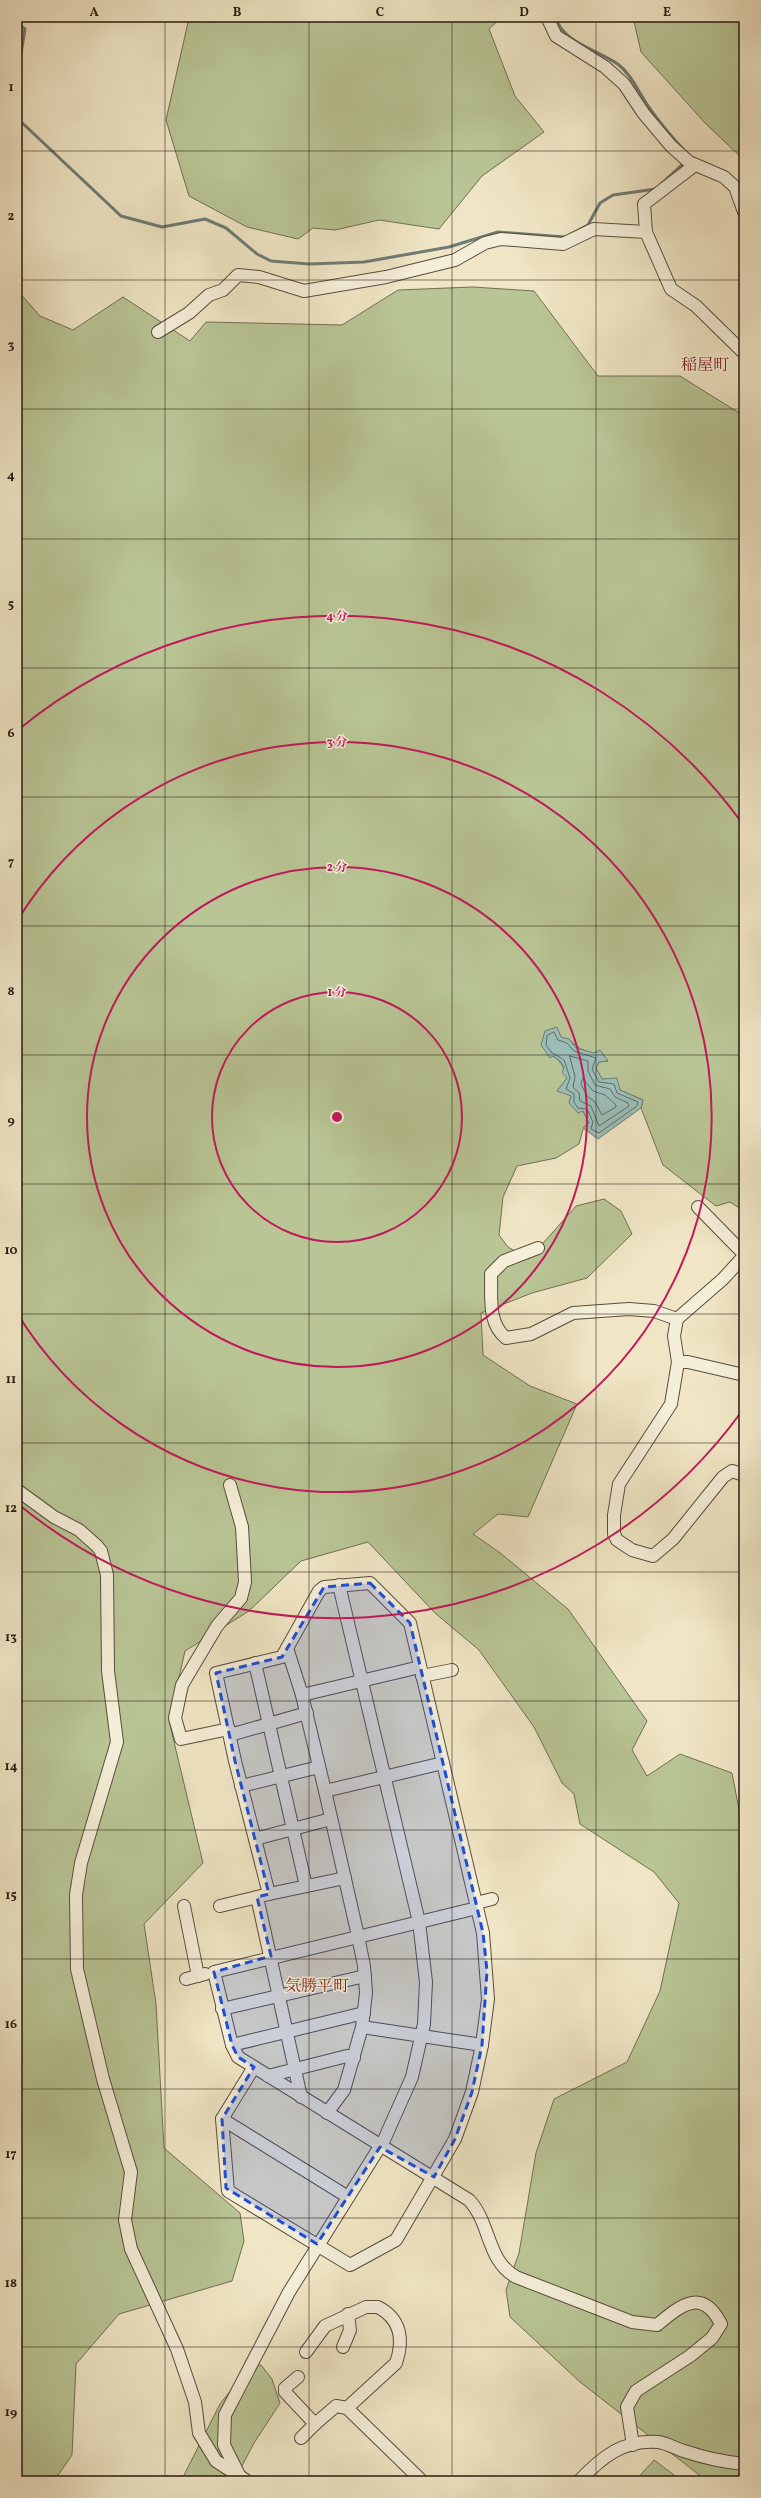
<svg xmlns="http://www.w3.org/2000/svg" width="761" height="2498" viewBox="0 0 761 2498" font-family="Vollkorn,'Noto Serif JP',serif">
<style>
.green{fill:#b9c595;stroke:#707052}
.water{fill:#9bbeb9;stroke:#6d7c75}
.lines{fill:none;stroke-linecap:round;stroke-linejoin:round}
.shore{stroke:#616c64;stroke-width:1}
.stream{stroke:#6d7c75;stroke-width:3}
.minor-casing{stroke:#594d3d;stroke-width:14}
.minor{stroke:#f5efd9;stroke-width:12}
.marked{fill:#1d4ed8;fill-opacity:0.2;stroke:#1d4ed8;stroke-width:3;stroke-dasharray:8 5;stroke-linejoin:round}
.grid{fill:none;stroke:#271a10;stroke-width:1;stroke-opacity:0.55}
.ring{fill:none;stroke:#c2185b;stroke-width:2}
.labels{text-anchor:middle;stroke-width:3;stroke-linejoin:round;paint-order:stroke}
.quarter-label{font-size:16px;fill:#7a1f14;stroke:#f5efd9}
.centre{fill:#c2185b;stroke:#f5efd9;stroke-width:2}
.ring-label{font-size:12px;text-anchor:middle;font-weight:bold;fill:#c2185b;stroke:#f5efd9;stroke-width:3;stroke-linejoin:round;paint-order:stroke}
.neatline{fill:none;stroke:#271a10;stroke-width:1.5}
.grid-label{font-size:13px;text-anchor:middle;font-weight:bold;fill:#271a10}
</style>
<rect width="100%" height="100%" fill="#f0e6c5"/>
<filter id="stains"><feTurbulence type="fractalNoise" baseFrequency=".005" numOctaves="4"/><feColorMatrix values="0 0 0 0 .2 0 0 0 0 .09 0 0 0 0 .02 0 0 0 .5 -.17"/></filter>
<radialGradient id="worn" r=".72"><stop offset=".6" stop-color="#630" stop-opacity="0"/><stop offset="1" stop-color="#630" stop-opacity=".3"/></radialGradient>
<!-- green -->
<g class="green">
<polygon points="502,17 489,29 515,96 544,132 482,176 439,229 379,220 335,230 313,228 298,239 247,227 189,196 166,120 189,18"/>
<polygon points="633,17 744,17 744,160 706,124 641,52"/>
<path d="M473 287 534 291 598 376H680L744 416V1211L730 1202 716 1206 663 1165 641 1108 643 1100 620 1090 610 1080 602 1079 596 1068 599 1062 608 1061C594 1053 578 1051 569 1039L553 1056C562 1062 564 1068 567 1078L562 1086 583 1111 589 1123 583 1129 579 1144 556 1158 517 1166 503 1197 499 1235 508 1247 529 1259 576 1206 604 1199 621 1211 632 1234 587 1278 532 1293 481 1313 483 1355 530 1386 577 1404 528 1517 498 1514 473 1534 499 1552 568 1609 647 1721 632 1750 647 1776 680 1754 732 1773 742 1825 744 2481H707L580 2382 510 2317 506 2290 519 2253 536 2153 554 2099 627 2062 660 1991 679 1903 654 1872 580 1824 574 1794 562 1783 534 1727 479 1650 435 1613 368 1542 301 1561 249 1611 185 1651 169 1721 203 1863 144 1924 156 2004 164 2148 240 2213 244 2241 232 2281 119 2314 76 2364 72 2455 54 2481H17V290L40 316 73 330 123 297 190 341 206 322 342 325 398 290Z"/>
<polygon points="251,2365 261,2365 272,2379 280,2403 254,2443 234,2481 181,2481 220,2404"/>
<polygon points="654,2460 682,2481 635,2481"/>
</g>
<!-- water -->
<polygon class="water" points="557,1027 561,1037 569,1039 576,1048 594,1053 600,1050 608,1061 599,1062 596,1068 602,1079 617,1078 620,1090 643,1100 641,1108 598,1139 583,1128 589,1123 583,1111 578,1113 569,1103 571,1096 557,1091 567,1078 562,1072 564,1068 561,1062 553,1056 550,1058 541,1045 545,1031"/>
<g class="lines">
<!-- shore -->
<g class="shore">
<polygon points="554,1032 558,1040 567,1043 574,1051 596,1058 592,1069 599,1082 614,1084 617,1093 638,1102 637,1106 599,1133 591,1129 593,1122 587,1109 578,1108 574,1102 574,1094 566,1089 570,1078 564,1060 551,1052 546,1045 547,1036"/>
<polygon points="570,1056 588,1061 588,1071 595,1085 610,1089 615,1097 628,1103 629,1106 599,1126 591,1106 580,1101 579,1093 573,1087 575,1077"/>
<polygon points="583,1079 593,1091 605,1095 616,1105 616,1107 602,1115 595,1102 587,1096 581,1084"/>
</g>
<!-- stream -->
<g class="stream">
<path d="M555 17C564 44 597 49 619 65 633 76 640 96 651 110 661 124 672 137 684 150"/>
<polyline points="17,23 25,29 17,78"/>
<polyline points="17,118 121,216 162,227 205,219 226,228 257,254 271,261 309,264 364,262 449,247 498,232 565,237 588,225 600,203 613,195 656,189"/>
<polyline points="661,184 685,162"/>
</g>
<defs>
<g id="minor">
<polyline points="547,17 556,36 605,67 624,84 644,114 671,146 689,162 724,177 735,187 744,212"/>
<polyline points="695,165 644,204 646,232 671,289 696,306 744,353"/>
<polyline points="158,332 189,313 209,295 223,290 238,275 259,277 304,291 386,277 455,260 485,243 501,239 563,244 594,229 646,232"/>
<polyline points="698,1207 744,1254"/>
<path d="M538 1248 504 1261 491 1274C492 1296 487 1323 506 1338L531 1334 573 1313 629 1309 654 1311 677 1319"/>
<polyline points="744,1256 723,1279 677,1319 674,1336 678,1362 671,1404 619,1484 614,1515 614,1534 617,1540 632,1550 653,1556 673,1539 723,1477 732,1471 744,1475"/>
<polyline points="678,1362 688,1362 744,1375"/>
<polyline points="17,1490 54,1517 79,1530 97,1546 101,1551 107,1575 108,1671 117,1742 81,1863 76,1895 77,1969 103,2079 131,2172 125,2220 131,2249 177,2349 195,2402 199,2433 216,2461 247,2481"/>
<polyline points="287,1648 302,1695 420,1667"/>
<polyline points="255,1663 306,1886"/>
<polyline points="422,1676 452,1670"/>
<polyline points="302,1695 325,1791 443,1763"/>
<polyline points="229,1729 181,1739 175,1718 182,1685 217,1626 241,1598 245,1582 242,1527 230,1485"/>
<polyline points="230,1735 307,1713"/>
<polyline points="241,1786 319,1767"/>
<polyline points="325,1791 358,1936 364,1966 366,1993 362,2027 344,2090 327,2113"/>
<polyline points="255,1839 331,1819"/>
<polyline points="269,1894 345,1878"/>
<polyline points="476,1903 492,1899"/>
<polyline points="184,1906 198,1976"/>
<polyline points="220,1906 257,1897"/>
<path d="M477 1908 214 1972 232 2045 238 2057 254 2067 469 2200C491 2223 486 2260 516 2277L632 2322 657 2325C681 2305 702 2287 721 2324L712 2338 690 2356 636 2391 627 2407 633 2445"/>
<polyline points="186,1979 205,1974"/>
<polyline points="222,2009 365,1976"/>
<polyline points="362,2027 482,2045"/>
<polyline points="232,2045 364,2013"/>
<polyline points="254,2067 222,2119 228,2191 350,2265 396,2240 455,2139 472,2092 482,2045 488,1999 483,1933 410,1623 370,1583 324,1587 319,1591 282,1657 216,1673 235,1761 269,1894 257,1897 301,2097"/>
<polyline points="268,2076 347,2056 354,2058"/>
<polyline points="222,2119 348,2197"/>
<polyline points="343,2347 350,2330 348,2314"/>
<path d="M306 2352 325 2326 366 2307H378C401 2319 404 2340 396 2363L347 2408 422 2481"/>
<polyline points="298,2377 285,2388 285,2392 315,2424 336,2406 347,2408"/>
<polyline points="301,2438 315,2424"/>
<polyline points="239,2475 224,2445 225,2415 289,2292 384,2140 412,2077 424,2024 426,1982 419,1922 339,1585"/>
<path d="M579 2481C601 2458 623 2439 658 2442 667 2443 676 2449 684 2451 705 2458 723 2462 744 2464"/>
</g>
</defs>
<!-- minor casing -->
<use href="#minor" class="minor-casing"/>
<!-- minor -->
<use href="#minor" class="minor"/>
</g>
<!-- marked area -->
<path class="marked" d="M370 1583 410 1623 483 1933 487 1971 482 2045 472 2092 455 2139 434 2177 380 2147 317 2244 226 2188 222 2119 254 2067 238 2057 232 2045 214 1972 271 1956 257 1897 269 1894 235 1761 216 1673 282 1657 324 1587Z"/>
<!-- grid -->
<path class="grid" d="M165 17V2481M309 17V2481M452 17V2481M596 17V2481M17 151H744M17 280H744M17 409H744M17 539H744M17 668H744M17 797H744M17 926H744M17 1055H744M17 1184H744M17 1314H744M17 1443H744M17 1572H744M17 1701H744M17 1830H744M17 1959H744M17 2089H744M17 2218H744M17 2347H744"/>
<!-- distance rings -->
<g class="ring">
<circle cx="337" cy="1117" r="125"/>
<circle cx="337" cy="1117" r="250"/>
<path d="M17 921A375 375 0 1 1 17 1313"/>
<path d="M742 1411A501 501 0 0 1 18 1504M18 730A501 501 0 0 1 742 823"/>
</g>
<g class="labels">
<!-- quarter labels -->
<g class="quarter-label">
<text x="705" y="370">稲屋町</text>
<text x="317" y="1991">気勝平町</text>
</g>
</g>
<circle cx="337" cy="1117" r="6" class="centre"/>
<g class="ring-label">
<text x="337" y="620">4 分</text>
<text x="337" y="746">3 分</text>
<text x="337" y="871">2 分</text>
<text x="337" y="996">1 分</text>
</g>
<!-- margin -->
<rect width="761" height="2498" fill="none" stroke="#f0e6c5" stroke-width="44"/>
<rect x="22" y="22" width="717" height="2454" class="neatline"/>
<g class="grid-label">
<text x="94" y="16">A</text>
<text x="237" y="16">B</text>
<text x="380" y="16">C</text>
<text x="524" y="16">D</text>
<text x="667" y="16">E</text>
<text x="11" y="91">1</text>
<text x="11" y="220">2</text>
<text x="11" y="349">3</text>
<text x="11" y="479">4</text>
<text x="11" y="608">5</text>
<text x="11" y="737">6</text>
<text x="11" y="866">7</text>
<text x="11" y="995">8</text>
<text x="11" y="1124">9</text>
<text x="11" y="1254">10</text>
<text x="11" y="1383">11</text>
<text x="11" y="1512">12</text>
<text x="11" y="1641">13</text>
<text x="11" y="1770">14</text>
<text x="11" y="1899">15</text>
<text x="11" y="2028">16</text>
<text x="11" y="2158">17</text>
<text x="11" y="2287">18</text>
<text x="11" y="2416">19</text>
</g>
<rect width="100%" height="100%" filter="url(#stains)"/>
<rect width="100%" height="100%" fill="url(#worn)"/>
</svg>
